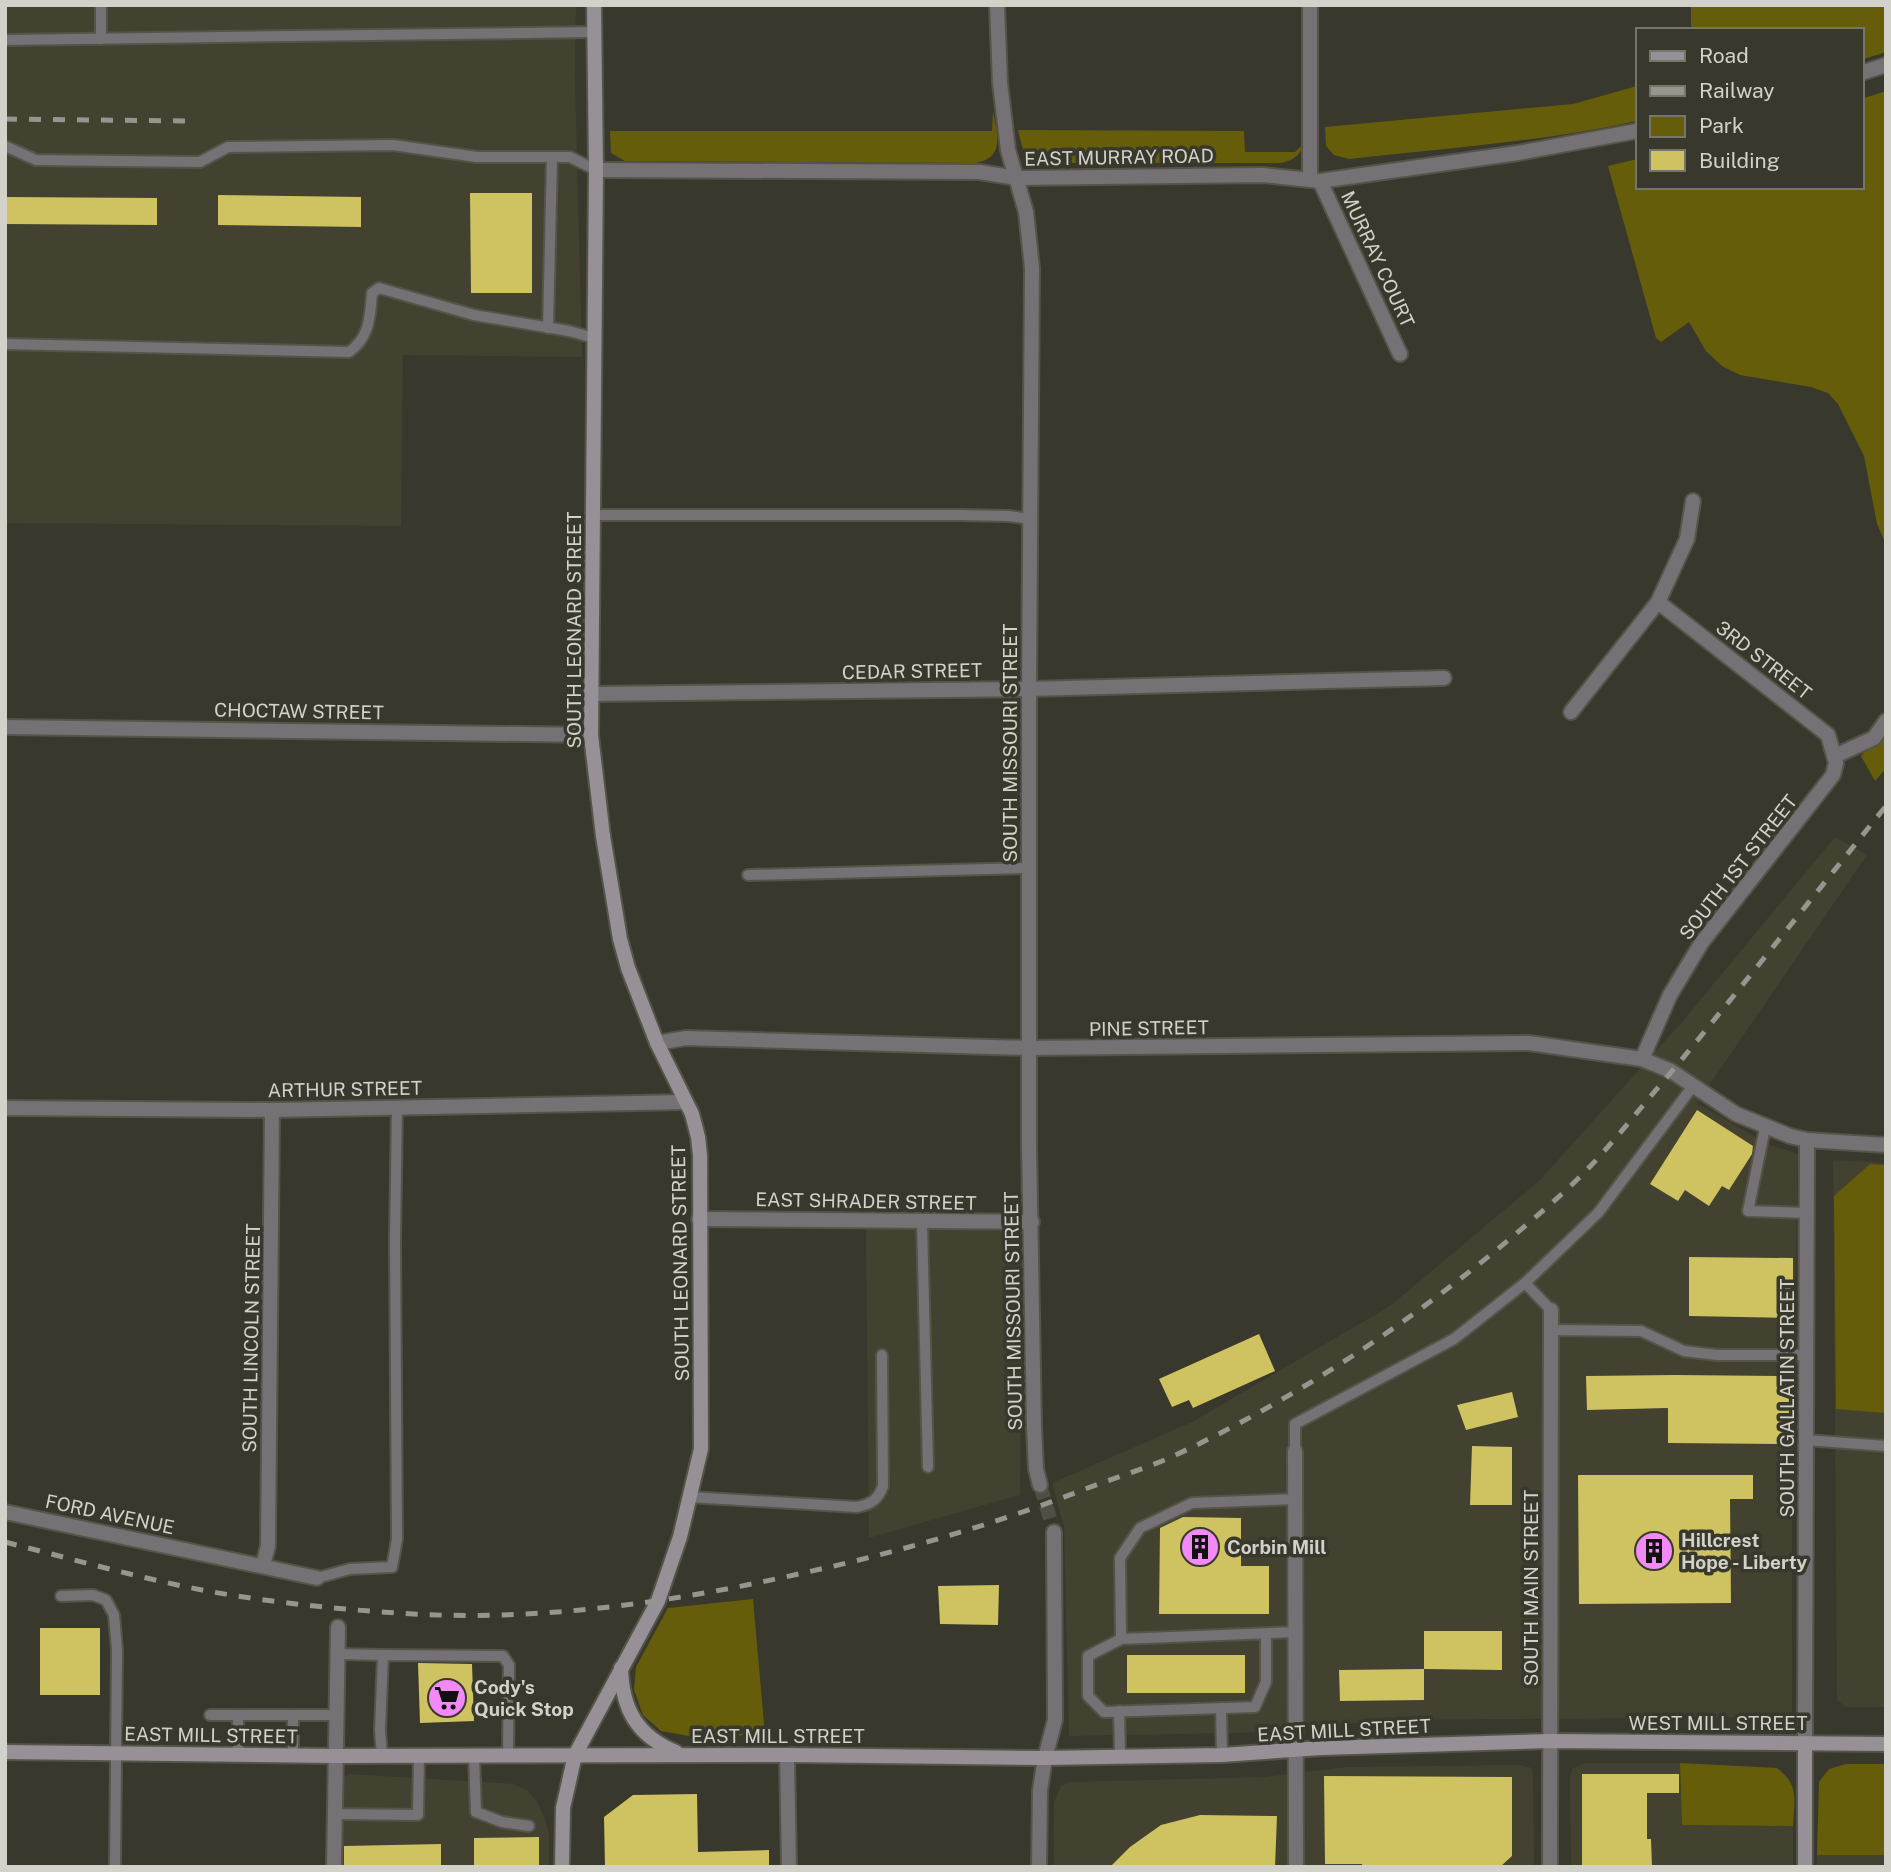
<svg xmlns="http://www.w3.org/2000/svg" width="1891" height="1872" viewBox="0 0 1891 1872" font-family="'Public Sans',sans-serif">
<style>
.built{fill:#43412f}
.green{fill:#665d0a}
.building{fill:#cfc361}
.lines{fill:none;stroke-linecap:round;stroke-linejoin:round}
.street-tunnel{stroke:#504f45;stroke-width:14;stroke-dasharray:14 7;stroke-linecap:butt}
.lane-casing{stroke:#555449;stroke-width:14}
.street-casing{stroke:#555449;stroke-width:18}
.secondary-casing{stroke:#555449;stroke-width:18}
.lane{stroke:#757175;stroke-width:10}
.street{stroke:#757175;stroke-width:14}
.secondary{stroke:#979097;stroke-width:14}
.rail{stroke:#97968e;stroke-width:5;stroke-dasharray:12 12;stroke-linecap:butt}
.labels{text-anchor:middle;stroke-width:7;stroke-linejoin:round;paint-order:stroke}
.street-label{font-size:19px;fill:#d2d1ca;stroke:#39382d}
.poi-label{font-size:19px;font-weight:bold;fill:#d2d1ca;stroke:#39382d;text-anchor:start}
</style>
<rect width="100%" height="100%" fill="#39382d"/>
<!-- built -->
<g class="built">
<polygon points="5,5 576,5 575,79 582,357 403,355 401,526 5,523"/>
<polygon points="1835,837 1867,855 1697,1103 1767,1144 1798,1154 1792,1451 1792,1717 1388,1720 1240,1733 1069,1736 1064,1527 1052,1483 1192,1422 1390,1306 1540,1180 1682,1022"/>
<polygon points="1833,1160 1886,1163 1886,1707 1846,1707 1837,1700"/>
<polygon points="1013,1226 1022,1230 1023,1234 1020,1495 869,1538 866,1228"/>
<polygon points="1680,1763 1682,1825 1793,1826 1793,1867 1571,1867 1570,1775 1573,1768 1585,1763"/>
<polygon points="1520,1765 1532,1768 1533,1777 1534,1867 1054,1867 1054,1802 1061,1786 1071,1782 1264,1777 1346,1767"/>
<polygon points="350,1774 513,1784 527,1790 537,1801 545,1819 549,1835 549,1867 341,1867 343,1785 345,1776"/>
<rect x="1817" y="1855" width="69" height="12"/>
</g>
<!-- green -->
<g class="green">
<polygon points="1691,5 1886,5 1886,52 1861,60 1861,30 1691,30"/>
<path d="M1637 86V121C1543 142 1445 148 1349 159L1334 155 1326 146 1325 127 1573 104Z"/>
<polygon points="1886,91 1886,544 1877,524 1864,456 1838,404 1828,393 1811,387 1740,375 1722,366 1706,351 1689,322 1661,342 1656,338 1608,166 1637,159 1637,187 1861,187 1861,99"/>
<path d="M993 111C997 135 1006 158 974 163L625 161 611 153 610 131H992Z"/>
<path d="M1018 130 1244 131 1245 152H1295L1304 143C1300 156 1294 160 1281 163H1041C1023 159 1022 146 1018 130Z"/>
<polygon points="1886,726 1886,768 1875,781 1861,756"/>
<polygon points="1870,1164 1886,1165 1886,1413 1836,1409 1834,1196"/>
<polygon points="753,1599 765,1735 689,1736 661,1731 643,1715 634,1690 636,1667 668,1608"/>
<path d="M1680 1763 1777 1768C1800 1786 1794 1799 1793 1826L1682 1825Z"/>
<polygon points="1846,1764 1886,1764 1886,1855 1817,1855 1819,1782 1829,1769"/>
</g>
<!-- building -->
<g class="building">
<polygon points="470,193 532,193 532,293 471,293"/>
<polygon points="218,195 361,197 361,227 218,225"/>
<polygon points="5,197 157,198 157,225 5,224"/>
<polygon points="1697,1110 1753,1146 1752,1154 1729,1190 1722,1186 1709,1206 1685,1190 1678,1201 1650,1184"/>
<polygon points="1689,1257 1793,1258 1793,1318 1689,1316"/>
<polygon points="1259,1334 1275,1371 1193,1408 1189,1400 1172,1407 1159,1379"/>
<polygon points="1675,1375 1792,1376 1791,1419 1784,1419 1784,1444 1668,1443 1668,1408 1587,1410 1586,1376"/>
<polygon points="1512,1392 1518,1417 1466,1430 1457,1405"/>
<polygon points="1472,1446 1512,1447 1512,1505 1470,1505"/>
<polygon points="1578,1475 1753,1475 1753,1499 1730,1499 1731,1603 1579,1604"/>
<polygon points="1183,1517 1241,1518 1241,1566 1269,1566 1269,1614 1159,1614 1160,1528"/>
<polygon points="999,1585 998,1625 940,1624 938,1586"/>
<rect x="40" y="1628" width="60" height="67"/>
<polygon points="1424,1631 1502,1631 1502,1670 1424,1669"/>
<rect x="1127" y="1655" width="118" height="38"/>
<polygon points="418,1663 472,1664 474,1721 420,1723"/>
<polygon points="1424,1669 1424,1700 1340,1701 1339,1670"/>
<polygon points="1582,1774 1679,1774 1679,1793 1647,1793 1647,1839 1651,1839 1652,1867 1582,1867"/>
<polygon points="1324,1776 1512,1777 1512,1856 1500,1867 1362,1867 1362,1864 1325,1864"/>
<polygon points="697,1794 698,1852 769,1850 769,1867 605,1867 604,1817 633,1795"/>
<polygon points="1200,1815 1277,1816 1275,1867 1110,1867 1130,1847 1161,1825"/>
<polygon points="539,1837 539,1867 474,1867 474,1838"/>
<polygon points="441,1844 441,1867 344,1867 344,1846"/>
</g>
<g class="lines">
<!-- street-tunnel -->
<polyline class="street-tunnel" points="1040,1485 1054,1532"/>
<defs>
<g id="lane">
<polyline points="101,5 101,39"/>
<polyline points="5,40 594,32"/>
<polyline points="5,146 36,160 200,162 228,147 393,145 477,157 570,157 596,170"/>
<polyline points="548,328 552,157"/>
<path d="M5 344 349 352C370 337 370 317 372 293L379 288 474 315 569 331 594 338"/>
<polyline points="592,515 959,515 1009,516 1030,519"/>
<polyline points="748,875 1029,868"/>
<polyline points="1765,1128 1748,1211 1807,1213"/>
<polyline points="922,1221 928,1467"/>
<polyline points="1525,1283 1551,1310"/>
<polyline points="1551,1330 1641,1331 1684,1351 1717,1355 1806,1355"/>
<polyline points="1806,1440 1886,1446"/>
<polyline points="1295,1451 1295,1424 1454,1339 1525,1283 1598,1213 1693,1086"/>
<path d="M689 1497 857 1507C871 1504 878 1500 883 1486L882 1355"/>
<polyline points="317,1578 350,1569 392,1567 397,1539 395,1239 397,1107"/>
<polyline points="61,1596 93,1595 106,1600 114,1615 117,1650 115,1867"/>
<polyline points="1266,1634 1266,1682 1255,1707 1104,1712 1088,1696 1088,1656 1121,1639 1295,1632"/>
<polyline points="1121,1639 1120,1558 1140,1528 1192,1503 1295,1499"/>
<polyline points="338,1654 383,1655"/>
<polyline points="1221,1708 1222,1755"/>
<polyline points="1119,1711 1120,1756"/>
<polyline points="210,1715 338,1715"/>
<polyline points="238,1715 238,1755"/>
<polyline points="293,1715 293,1755"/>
<polyline points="382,1756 380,1730 383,1655 503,1656 509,1665 508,1756"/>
<polyline points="474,1756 476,1812 502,1822 529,1826"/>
<polyline points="335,1814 418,1815 419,1756"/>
</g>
<g id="street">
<polyline points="997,5 1000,83 1008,150 1026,212 1032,268 1029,689 1029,1145 1034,1427 1036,1469 1040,1485"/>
<polyline points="1861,73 1886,65"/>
<polyline points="596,170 979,172 1018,178 1263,175 1320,181 1518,153 1637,131"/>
<polyline points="1310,179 1310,5"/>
<polyline points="1320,181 1400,354"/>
<polyline points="590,694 1029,689 1444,678"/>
<polyline points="1571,712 1658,602 1687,539 1693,501"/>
<polyline points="5,727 591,735"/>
<polyline points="1835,756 1874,738 1886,721"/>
<polyline points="657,1043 686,1038 1029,1048 1529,1043 1642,1059 1671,1071 1736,1114 1790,1136 1807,1140 1886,1145"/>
<polyline points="1642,1059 1670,995 1702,942 1833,775 1836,763 1828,735 1658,602"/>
<polyline points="5,1108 272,1110 685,1102"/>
<polyline points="699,1219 1032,1222"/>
<polyline points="1295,1451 1296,1867"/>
<polyline points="5,1512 317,1578"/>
<polyline points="263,1565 268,1546 272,1110"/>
<polyline points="1805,1743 1807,1140"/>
<polyline points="787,1755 789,1867"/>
<polyline points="334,1867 338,1627"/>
<polyline points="1039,1867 1040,1790 1045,1758 1055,1720 1054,1532"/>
<polyline points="1550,1867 1551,1310"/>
</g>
<g id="secondary">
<path d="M621 1668C622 1709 637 1736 676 1752"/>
<polyline points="5,1752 335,1756 787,1755 1045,1758 1222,1755 1321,1748 1550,1741 1886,1744"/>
<polyline points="562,1867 563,1808 575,1755 658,1601 680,1537 701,1449 700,1155 698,1137 692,1114 657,1043 628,968 620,939 603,836 591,735 596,170 594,5"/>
<polyline points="1805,1867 1805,1743"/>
</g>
</defs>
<!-- lane casing -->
<use href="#lane" class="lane-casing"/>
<!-- street casing -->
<use href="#street" class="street-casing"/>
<!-- secondary casing -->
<use href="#secondary" class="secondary-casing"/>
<!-- lane -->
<use href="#lane" class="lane"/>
<!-- street -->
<use href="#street" class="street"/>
<!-- secondary -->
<use href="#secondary" class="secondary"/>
<!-- rail -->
<g class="rail">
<polyline points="5,119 193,121"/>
<path d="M5 1542C72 1559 139 1578 207 1591 275 1603 344 1610 413 1614 544 1621 675 1602 803 1573 899 1552 993 1525 1085 1489 1112 1479 1140 1470 1167 1459 1313 1392 1445 1299 1564 1192 1605 1155 1637 1111 1673 1070 1745 983 1815 894 1886 806"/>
</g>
</g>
<!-- icons -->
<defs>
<symbol id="building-disc" viewBox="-11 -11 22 22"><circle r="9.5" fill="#f18af4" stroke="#39382d"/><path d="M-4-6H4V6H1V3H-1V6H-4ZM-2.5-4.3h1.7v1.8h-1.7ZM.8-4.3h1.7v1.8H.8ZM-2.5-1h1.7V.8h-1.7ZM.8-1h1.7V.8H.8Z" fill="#111"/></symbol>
<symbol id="supermarket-disc" viewBox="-11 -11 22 22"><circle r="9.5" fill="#f18af4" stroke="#39382d"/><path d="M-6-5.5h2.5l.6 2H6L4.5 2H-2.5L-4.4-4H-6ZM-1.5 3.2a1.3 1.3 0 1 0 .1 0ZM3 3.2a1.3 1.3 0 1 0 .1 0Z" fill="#111"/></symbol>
</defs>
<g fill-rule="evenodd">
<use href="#building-disc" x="1178" y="1525" width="44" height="44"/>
<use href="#building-disc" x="1632" y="1529" width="44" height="44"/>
<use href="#supermarket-disc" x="425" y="1676" width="44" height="44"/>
</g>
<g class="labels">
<!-- street labels -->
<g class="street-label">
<text transform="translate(1119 157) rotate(-1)" y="7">EAST MURRAY ROAD</text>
<text transform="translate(1378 259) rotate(65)" y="7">MURRAY COURT</text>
<text transform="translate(574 630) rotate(-90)" y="7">SOUTH LEONARD STREET</text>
<text transform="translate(1764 660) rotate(38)" y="7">3RD STREET</text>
<text transform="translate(912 671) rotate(-1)" y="7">CEDAR STREET</text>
<text transform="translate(299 711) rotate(1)" y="7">CHOCTAW STREET</text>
<text transform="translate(1010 743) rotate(-90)" y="7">SOUTH MISSOURI STREET</text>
<text transform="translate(1738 867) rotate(-52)" y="7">SOUTH 1ST STREET</text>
<text transform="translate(1149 1028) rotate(-1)" y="7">PINE STREET</text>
<text transform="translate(345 1089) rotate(-1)" y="7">ARTHUR STREET</text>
<text transform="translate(866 1201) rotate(1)" y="7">EAST SHRADER STREET</text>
<text transform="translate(680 1263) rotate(-91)" y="7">SOUTH LEONARD STREET</text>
<text transform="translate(1013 1311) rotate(-91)" y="7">SOUTH MISSOURI STREET</text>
<text transform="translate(251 1338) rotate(-89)" y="7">SOUTH LINCOLN STREET</text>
<text transform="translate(1787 1398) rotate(-90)" y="7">SOUTH GALLATIN STREET</text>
<text transform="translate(110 1514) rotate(12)" y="7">FORD AVENUE</text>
<text transform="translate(1531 1588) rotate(-90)" y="7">SOUTH MAIN STREET</text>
<text x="1718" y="1730">WEST MILL STREET</text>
<text transform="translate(1344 1730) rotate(-3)" y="7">EAST MILL STREET</text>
<text transform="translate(211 1735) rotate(1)" y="7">EAST MILL STREET</text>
<text x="778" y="1743">EAST MILL STREET</text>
</g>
<!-- poi labels -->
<g class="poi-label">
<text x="1681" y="1547">Hillcrest<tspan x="1681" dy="22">Hope - Liberty</tspan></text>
<text x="1227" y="1554">Corbin Mill</text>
<text x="474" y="1694">Cody's<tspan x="474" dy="22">Quick Stop</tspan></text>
</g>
</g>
<!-- border -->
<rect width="1891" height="1872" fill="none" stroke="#d2d1ca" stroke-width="14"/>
<!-- legend -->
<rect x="1636" y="28" width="228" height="161" fill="#39382d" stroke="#76756c" stroke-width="2"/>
<rect x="1650" y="51" width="35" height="10" fill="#979097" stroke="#76756c" stroke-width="2"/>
<text x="1699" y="63" font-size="21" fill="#d2d1ca">Road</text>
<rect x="1650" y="86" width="35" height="10" fill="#97968e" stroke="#76756c" stroke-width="2"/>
<text x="1699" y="98" font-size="21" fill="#d2d1ca">Railway</text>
<rect x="1650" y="116" width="35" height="21" fill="#665d0a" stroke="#76756c" stroke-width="2"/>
<text x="1699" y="133" font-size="21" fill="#d2d1ca">Park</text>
<rect x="1650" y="150" width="35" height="21" fill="#cfc361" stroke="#76756c" stroke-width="2"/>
<text x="1699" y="168" font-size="21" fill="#d2d1ca">Building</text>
</svg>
